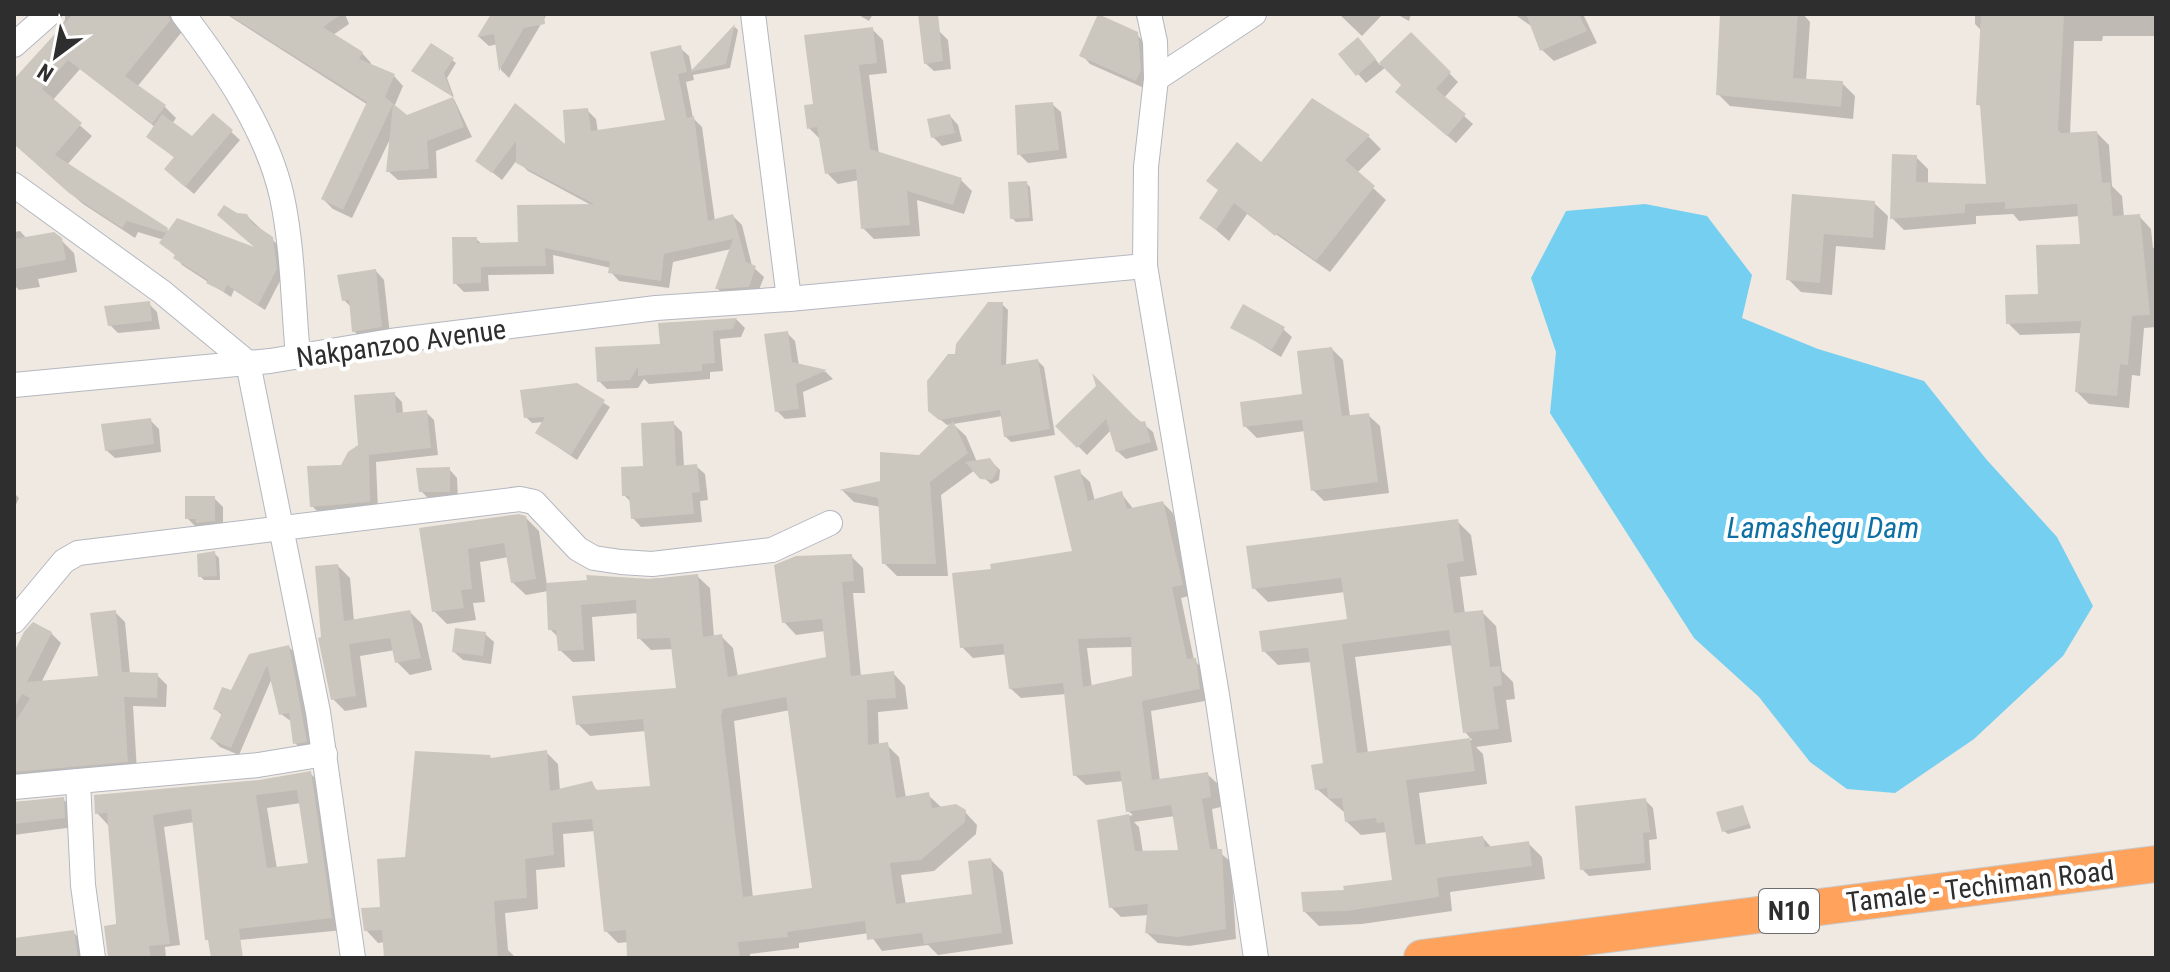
<svg xmlns="http://www.w3.org/2000/svg" width="2170" height="972" viewBox="0 0 2170 972" font-family="'Roboto Condensed',sans-serif">
<style>
.water{fill:#75cff0}
.shadow{fill:#0003;fill-rule:evenodd}
.building{fill:#cbc7bf;fill-rule:evenodd}
.lines{fill:none;stroke-linecap:round;stroke-linejoin:round}
.minor-casing{stroke:#b4b7c1;stroke-width:26}
.highway-casing{stroke:#c9c9c9;stroke-width:38}
.minor{stroke:#fff;stroke-width:24}
.highway{stroke:#ffa35c;stroke-width:36}
.labels{text-anchor:middle;stroke-width:8;stroke-linejoin:round;paint-order:stroke}
.shield{fill:#fff;stroke:#6d6d6d;stroke-width:2}
.shield-label{font-size:26px;font-weight:bold;fill:#2e2e2e}
.street-label{font-size:28px;fill:#2e2e2e;stroke:#fff}
.water-label{font-size:30px;font-style:italic;fill:#0d6fa3;stroke:#fff}
</style>
<rect width="100%" height="100%" fill="#efe9e1"/>
<!-- water -->
<polygon class="water" points="1645,204 1707,216 1752,275 1742,318 1818,349 1924,381 1986,459 2057,537 2093,606 2063,656 1974,739 1895,793 1847,789 1810,762 1759,697 1694,638 1550,413 1556,352 1531,278 1566,211"/>
<!-- shadow -->
<g class="shadow">
<polygon points="65,14 178,14 182,18 181,33 137,87 165,107 176,118 172,124 193,139 213,115 240,140 194,194 175,178 176,159 149,137 155,127 80,69 52,101 92,136 67,165 170,232 261,252 236,215 247,216 279,246 282,277 265,310 234,290 231,297 182,265 164,240 138,232 135,238 83,204 14,144 14,96 65,20"/>
<polygon points="226,14 345,14 349,24 333,35 362,53 371,63 370,66 394,76 403,86 394,107 406,117 454,99 472,137 436,151 437,178 398,180 388,171 391,137 352,218 333,209 323,199 368,105"/>
<polygon points="493,14 547,14 509,78 501,70 498,44 489,46 479,37"/>
<polygon points="857,14 873,14 869,21"/>
<polygon points="1339,14 1383,14 1362,36"/>
<polygon points="1397,14 1411,14 1409,21 1400,16"/>
<polygon points="1514,14 1583,14 1597,43 1554,61 1542,50 1534,28"/>
<polygon points="1722,14 1803,14 1810,22 1806,81 1842,83 1855,96 1853,119 1730,106 1718,94"/>
<polygon points="1975,14 2156,14 2156,36 2103,36 2102,41 2074,41 2070,135 2097,133 2109,145 2112,186 2122,196 2124,217 2139,216 2151,229 2153,248 2156,247 2156,327 2144,328 2140,376 2132,375 2129,408 2089,404 2077,392 2082,333 2020,335 2008,323 2040,296 2082,246 2080,216 2019,221 2013,214 1976,216 1976,224 1904,230 1892,218 1916,157 1928,169 1928,184 1988,187 1982,108 1978,104 1982,31 1975,24"/>
<polygon points="735,27 738,30 730,68 693,75 694,80 686,82 693,118 702,127 715,221 733,216 742,225 752,266 764,277 757,295 726,297 717,288 731,249 673,262 669,288 619,281 611,272 611,268 553,255 554,274 488,275 489,291 464,292 455,283 476,239 482,244 520,244 593,206 528,171 517,160 502,180 478,161 516,106 568,148 587,110 596,119 598,132 667,122 680,48 689,56 692,71"/>
<polygon points="872,29 883,40 887,73 869,75 879,154 961,180 972,191 964,214 917,200 920,236 874,239 863,228 859,180 838,184 827,173 820,139 809,128 815,105"/>
<polygon points="939,31 948,40 951,69 934,71 925,63"/>
<polygon points="1136,34 1145,43 1144,88 1090,64 1082,55"/>
<polygon points="1411,35 1458,82 1444,98 1473,124 1456,143 1406,101 1404,85 1386,67 1366,83 1358,74 1367,49 1380,65"/>
<polygon points="452,60 456,63 447,78 454,97 417,74"/>
<polygon points="1312,101 1369,137 1381,149 1357,173 1386,200 1330,272 1247,214 1229,241 1202,218 1219,191 1261,165"/>
<polygon points="1052,104 1061,112 1067,158 1028,163 1019,154"/>
<polygon points="950,116 958,125 962,141 942,146 933,137"/>
<polygon points="1026,183 1030,187 1033,221 1016,222 1012,218"/>
<polygon points="1794,196 1874,203 1888,216 1885,250 1836,246 1832,295 1801,292 1788,279"/>
<polygon points="20,231 27,239 61,240 74,253 77,272 38,279 40,287 19,290 14,285 14,232"/>
<polygon points="376,271 384,280 390,335 363,340 354,331 352,308 344,300"/>
<polygon points="149,304 157,312 160,329 118,333 110,325"/>
<polygon points="1002,304 1008,310 1006,366 1038,361 1044,367 1055,435 1011,442 1005,436 1003,416 947,425 937,417 957,356"/>
<polygon points="737,320 745,328 741,337 720,339 723,371 710,372 710,379 649,384 644,379 638,388 607,389 599,381 662,346 660,325"/>
<polygon points="1233,327 1283,329 1292,337 1281,357"/>
<polygon points="787,333 795,341 799,366 826,372 833,379 803,392 806,417 785,419 777,411"/>
<polygon points="1332,349 1343,360 1350,417 1368,415 1380,426 1389,493 1324,501 1313,490 1305,431 1257,438 1245,426 1305,396"/>
<polygon points="576,385 610,407 577,460 537,433 544,422 532,423 526,417"/>
<polygon points="1098,386 1153,432 1158,450 1126,459 1117,451 1111,430 1087,455 1058,426"/>
<polygon points="394,394 402,402 403,414 426,412 434,420 438,455 376,462 378,510 320,514 312,506 360,446"/>
<polygon points="150,420 159,429 161,452 115,458 106,450"/>
<polygon points="673,423 682,432 684,467 696,466 705,474 708,500 700,501 702,522 641,527 633,518 632,503 624,495"/>
<polygon points="953,424 966,436 977,462 990,460 1000,470 999,480 991,484 975,470 941,495 948,576 897,576 884,563 881,507 854,502 843,491 882,483 920,457"/>
<polygon points="449,469 457,478 458,499 430,500 421,491"/>
<path d="M1079 472 1090 482 1095 501 1121 493 1134 510 1163 503 1173 513 1193 595 1181 598 1194 660 1205 671 1210 700 1151 711 1160 781 1207 774 1218 784 1221 807 1212 809 1218 851 1231 862 1236 939 1189 946 1158 943 1147 933 1149 915 1121 917 1111 907 1099 822 1133 815 1128 811 1124 781 1086 785 1075 775 1066 694 1021 698 1010 688 1007 654 973 658 962 647 994 571 1075 553ZM1133 647 1134 678 1092 688 1087 648ZM1175 816 1180 852 1143 853 1139 827 1134 822Z"/>
<polygon points="14,493 19,498 14,509"/>
<polygon points="214,498 223,507 223,529 196,527 187,518"/>
<path d="M526 518 539 531 547 585 697 576 710 588 714 637 721 636 733 648 738 677 828 659 825 631 796 635 784 622 851 556 863 568 865 593H853L861 677 893 673 905 686 908 709 878 712 879 746 887 745 899 757 906 798 928 795 941 807 965 812 977 825 976 834 934 871 901 875 906 905 974 896 991 860 1003 872 1013 944 938 955 928 945 882 951 869 933 799 943V948L750 954V958H629L628 942 618 943 606 931 595 831 563 834 565 867 536 870 538 909 505 913 508 950 516 958H386L385 942 378 943 366 930 382 908 407 859 492 760 546 752 558 764 560 791 591 784 599 792 652 787 646 731 590 736 578 724 678 690 674 649 651 650 639 638 638 613 592 617 595 661 573 662 560 650 559 638 550 629 548 591 526 595 512 582 509 557 480 562 485 602 473 603 476 620 447 624 434 611 422 530ZM790 710 814 890 753 898 734 721Z"/>
<path d="M1457 521 1471 535 1477 575 1460 577 1465 614 1482 612 1496 626 1502 671 1513 682 1515 699 1506 700 1512 742 1476 747 1483 754 1487 784 1419 793 1426 845 1483 838 1492 848 1528 843 1542 857 1545 879 1450 892 1452 911 1362 924 1319 926 1305 912 1346 892 1394 881 1387 832 1361 835 1347 822 1344 812 1317 789 1326 765 1312 662 1278 665 1264 651 1349 621 1345 592 1268 602 1254 588ZM1453 645 1465 732 1472 740 1368 753 1355 657Z"/>
<polygon points="215,554 219,558 220,580 204,580 200,576 199,555"/>
<polygon points="338,566 350,578 354,621 410,612 422,624 432,670 410,675 397,662 395,650 360,656 367,707 345,711 333,699 324,639"/>
<polygon points="115,612 125,622 130,674 157,675 167,685 166,707 133,706 137,771 14,786 14,657 51,633 61,643 41,683 100,678"/>
<polygon points="485,634 494,642 491,664 463,660 454,652"/>
<polygon points="289,647 297,655 314,749 303,751 295,743 292,722 281,714 272,678 239,755 220,747 212,739 223,716 215,709"/>
<path d="M311 774 323 786 344 930 218 942 194 822 164 827 180 945 165 947 166 958H110L118 926 109 826 97 813ZM301 803 310 865 277 869 267 808Z"/>
<polygon points="63,799 73,809 74,827 14,835 14,802"/>
<polygon points="1646,801 1653,808 1657,839 1649,840 1651,870 1589,876 1582,869"/>
<polygon points="1743,807 1751,828 1728,834 1724,831"/>
<polygon points="73,932 86,945 89,958 14,958 14,941"/>
</g>
<!-- building -->
<g class="building">
<polygon points="73,14 168,14 170,21 125,76 166,105 152,124 68,60 42,89 82,123 55,155 168,228 166,233 127,221 122,228 69,193 14,144 14,79"/>
<polygon points="228,14 342,14 323,27 363,52 359,59 395,74 385,97 407,115 453,97 464,127 427,141 429,169 386,172 393,104 343,210 321,199 367,102"/>
<polygon points="491,14 544,14 545,24 524,28 499,71 494,34 477,37"/>
<polygon points="918,14 938,14 943,61 924,64"/>
<polygon points="1098,14 1138,32 1141,70 1136,81 1079,56"/>
<polygon points="1526,14 1579,14 1587,31 1540,51"/>
<polygon points="1720,14 1798,14 1793,78 1843,81 1841,107 1716,95"/>
<polygon points="1981,14 2064,14 2058,130 2061,133 2097,131 2102,183 2110,182 2113,216 2140,214 2150,315 2132,316 2128,365 2120,364 2117,396 2075,392 2081,321 2006,324 2005,295 2038,294 2036,245 2080,244 2077,204 2005,209 2005,202 1965,204 1965,213 1890,219 1892,154 1917,155 1916,182 1986,184 1980,105 1976,105"/>
<polygon points="735,24 726,64 690,72"/>
<polygon points="873,27 877,63 859,65 870,149 962,178 953,205 907,191 910,225 861,229 856,169 825,174 817,127 807,129 804,105 813,104 804,35"/>
<polygon points="1411,32 1451,72 1436,89 1466,114 1447,136 1395,92 1401,85 1379,63"/>
<polygon points="1358,37 1376,59 1356,76 1338,54"/>
<polygon points="431,43 454,58 444,73 453,97 411,71"/>
<polygon points="681,45 687,72 678,74 687,118 694,116 708,221 733,214 746,262 756,266 749,287 715,289 733,239 664,254 661,281 608,273 610,262 545,248 546,266 481,267 481,283 453,284 452,237 477,237 477,243 518,242 517,205 594,204 516,163 516,141 492,173 475,161 515,103 565,144 563,110 588,108 591,131 665,120 650,52"/>
<polygon points="1312,98 1370,135 1345,160 1375,186 1316,261 1277,233 1275,236 1234,203 1216,230 1199,218 1218,190 1206,181 1237,142 1261,162"/>
<polygon points="1053,102 1059,150 1017,155 1015,105"/>
<polygon points="213,113 233,130 185,187 164,169 174,157 146,137 162,114 192,136"/>
<polygon points="950,114 955,133 931,138 927,119"/>
<polygon points="1027,181 1030,218 1010,219 1008,182"/>
<polygon points="1792,194 1875,201 1873,238 1824,234 1820,283 1786,280"/>
<polygon points="224,205 237,213 247,214 252,223 273,237 277,269 258,305 227,285 224,292 206,283 208,280 173,258 175,255 159,243 177,218 254,247 217,215"/>
<polygon points="54,232 62,238 66,260 14,269 14,239"/>
<polygon points="376,269 382,327 352,332 349,300 342,301 337,275"/>
<polygon points="150,301 152,321 108,326 104,306"/>
<polygon points="988,302 1003,302 1001,365 1038,359 1050,429 1004,437 1000,410 939,420 928,411 927,381 948,354 955,354 956,344"/>
<polygon points="1243,304 1285,327 1272,350 1230,328"/>
<polygon points="737,318 733,329 713,331 715,363 702,364 702,371 638,376 638,367 630,380 597,382 595,347 660,344 658,323"/>
<polygon points="788,331 792,362 827,370 796,384 799,409 775,412 764,334"/>
<polygon points="1332,347 1342,416 1369,413 1378,482 1311,491 1302,420 1243,427 1240,402 1302,394 1297,351"/>
<polygon points="1092,373 1140,422 1145,421 1151,442 1116,452 1106,419 1077,448 1055,426 1096,386"/>
<polygon points="577,383 605,400 571,455 535,433 545,417 524,418 520,390"/>
<polygon points="395,392 396,413 427,410 431,448 369,455 370,502 310,507 307,466 341,465 348,452 358,445 354,395"/>
<polygon points="151,418 154,444 105,451 101,424"/>
<polygon points="674,421 676,466 697,464 700,492 692,493 694,514 631,519 629,496 622,496 621,467 643,466 641,423"/>
<polygon points="953,421 968,453 930,482 936,564 882,564 878,498 839,490 880,481 880,452 919,455"/>
<polygon points="990,458 998,470 992,480 980,479 965,462"/>
<polygon points="450,467 450,492 419,492 416,468"/>
<path d="M1080 469 1088 501 1122 491 1127 509 1163 501 1183 585 1172 587 1187 659 1196 658 1200 689 1142 701 1152 780 1208 772 1211 797 1202 799 1210 849H1222L1226 929 1178 937 1145 933 1148 904 1109 908 1097 820 1129 814 1135 851 1178 850 1171 805 1126 812 1120 771 1073 776 1063 683 1009 689 1003 644 960 648 952 573 991 569 990 564 1072 551 1054 476ZM1131 637 1132 676 1083 687 1078 639Z"/>
<polygon points="185,496 215,496 215,521 196,523 196,519 185,519"/>
<polygon points="519,514 526,516 536,579 511,583 504,543 468,549 472,589 461,590 464,608 432,612 419,528"/>
<polygon points="1458,519 1464,561 1447,564 1454,613 1483,610 1490,667 1500,666 1502,685 1493,687 1499,729 1463,733 1449,630 1342,644 1357,753 1470,738 1475,771 1406,780 1415,845 1483,836 1485,847 1529,841 1532,866 1437,878 1439,897 1347,911 1303,912 1301,892 1344,890 1343,886 1392,880 1384,822 1377,823 1376,818 1345,822 1342,798 1328,799 1327,788 1315,790 1311,765 1323,763 1308,648 1262,652 1259,631 1347,619 1341,578 1252,589 1246,546"/>
<polygon points="215,551 217,576 198,577 197,554"/>
<path d="M852 554 854 581 842 582 851 676 894 671 896 698 867 700 868 745 888 742 896 798 929 792 932 808 956 804 966 810 965 822 921 860 890 863 896 904 972 894 968 861 991 858 1002 933 924 944 922 933 867 940 865 921 787 932 788 937 738 942 740 958H627L626 930 604 932 592 819 552 823 554 855 525 859 527 898 494 901 498 958H384L382 930 364 931 361 908 380 907 377 859 405 857 415 751 490 755 491 758 547 750 550 791 592 781 596 790 650 786 643 719 576 725 572 696 676 688 670 638 637 639 636 600 581 605 584 650 558 651 556 630H548L546 583 587 580 586 575 651 579 698 574 703 637 722 634 728 677 826 657 822 619 782 623 774 565 796 556ZM786 697 812 888 743 897 721 716 723 709Z"/>
<polygon points="338,564 344,621 410,610 421,658 395,663 390,638 349,644 356,696 331,700 318,638 321,637 315,566"/>
<polygon points="116,610 122,672 158,673 157,698 124,697 128,762 14,772 14,724 30,698 22,694 14,709 14,652 24,632 33,622 52,632 27,682 98,676 90,613"/>
<polygon points="455,628 486,632 483,656 452,652"/>
<polygon points="289,645 307,742 293,744 289,713 279,715 267,665 231,748 210,739 222,713 213,709 222,687 231,690 249,654"/>
<path d="M311 771 332 918 239 929 243 958H211L208 940H205L191 809 153 815 170 944 149 946 151 958H108L104 926 116 924V921L107 813 95 814 94 795 259 780ZM297 790 308 863 267 868 256 795Z"/>
<polygon points="64,797 65,818 14,824 14,802"/>
<polygon points="1646,798 1650,832 1643,833 1645,863 1580,870 1575,806"/>
<polygon points="1743,805 1749,824 1722,832 1716,812"/>
<polygon points="74,930 78,958 14,958 14,938"/>
</g>
<g class="lines">
<defs>
<g id="minor">
<path d="M183 14C224 68 267 130 282 197 293 249 293 303 298 356"/>
<polyline points="753,14 789,299 1145,266"/>
<polyline points="1149,14 1155,42 1156,79"/>
<polyline points="1254,14 1156,79 1146,167 1145,266 1217,695 1256,958"/>
<polyline points="14,45 49,14"/>
<polyline points="14,185 162,292 248,363 318,712 353,958"/>
<polyline points="14,385 270,361 391,341 656,308 789,299"/>
<polyline points="14,621 64,561 78,553 520,499 534,502 578,549 594,558 621,562 652,564 772,550 830,523"/>
<polyline points="14,787 78,781"/>
<polyline points="93,958 83,885 78,781 258,765 325,754"/>
</g>
<polyline id="highway" points="1422,958 2156,864"/>
</defs>
<!-- minor casing -->
<use href="#minor" class="minor-casing"/>
<!-- highway casing -->
<use href="#highway" class="highway-casing"/>
<!-- minor -->
<use href="#minor" class="minor"/>
<!-- highway -->
<use href="#highway" class="highway"/>
</g>
<g class="labels">
<!-- shield labels -->
<rect class="shield" x="1759" y="889" width="60" height="44" rx="6"/>
<g class="shield-label">
<text x="1789" y="920">N10</text>
</g>
<!-- street labels -->
<g class="street-label">
<text transform="translate(401 343) rotate(-8)" y="10">Nakpanzoo Avenue</text>
<text transform="translate(1980 886) rotate(-7)" y="10">Tamale - Techiman Road</text>
</g>
<!-- water labels -->
<g class="water-label">
<text x="1823" y="538">Lamashegu Dam</text>
</g>
</g>
<!-- border -->
<rect width="2170" height="972" fill="none" stroke="#2e2e2e" stroke-width="32"/>
<!-- north arrow -->
<g transform="translate(56 56) rotate(212)" stroke="#ffffff" stroke-width="6" paint-order="stroke">
<path d="M0-6L14 30L0 20L-14 30Z" fill="#2e2e2e"/>
<text y="-12" font-size="22" font-weight="bold" text-anchor="middle" fill="#2e2e2e">N</text>
</g>
</svg>
